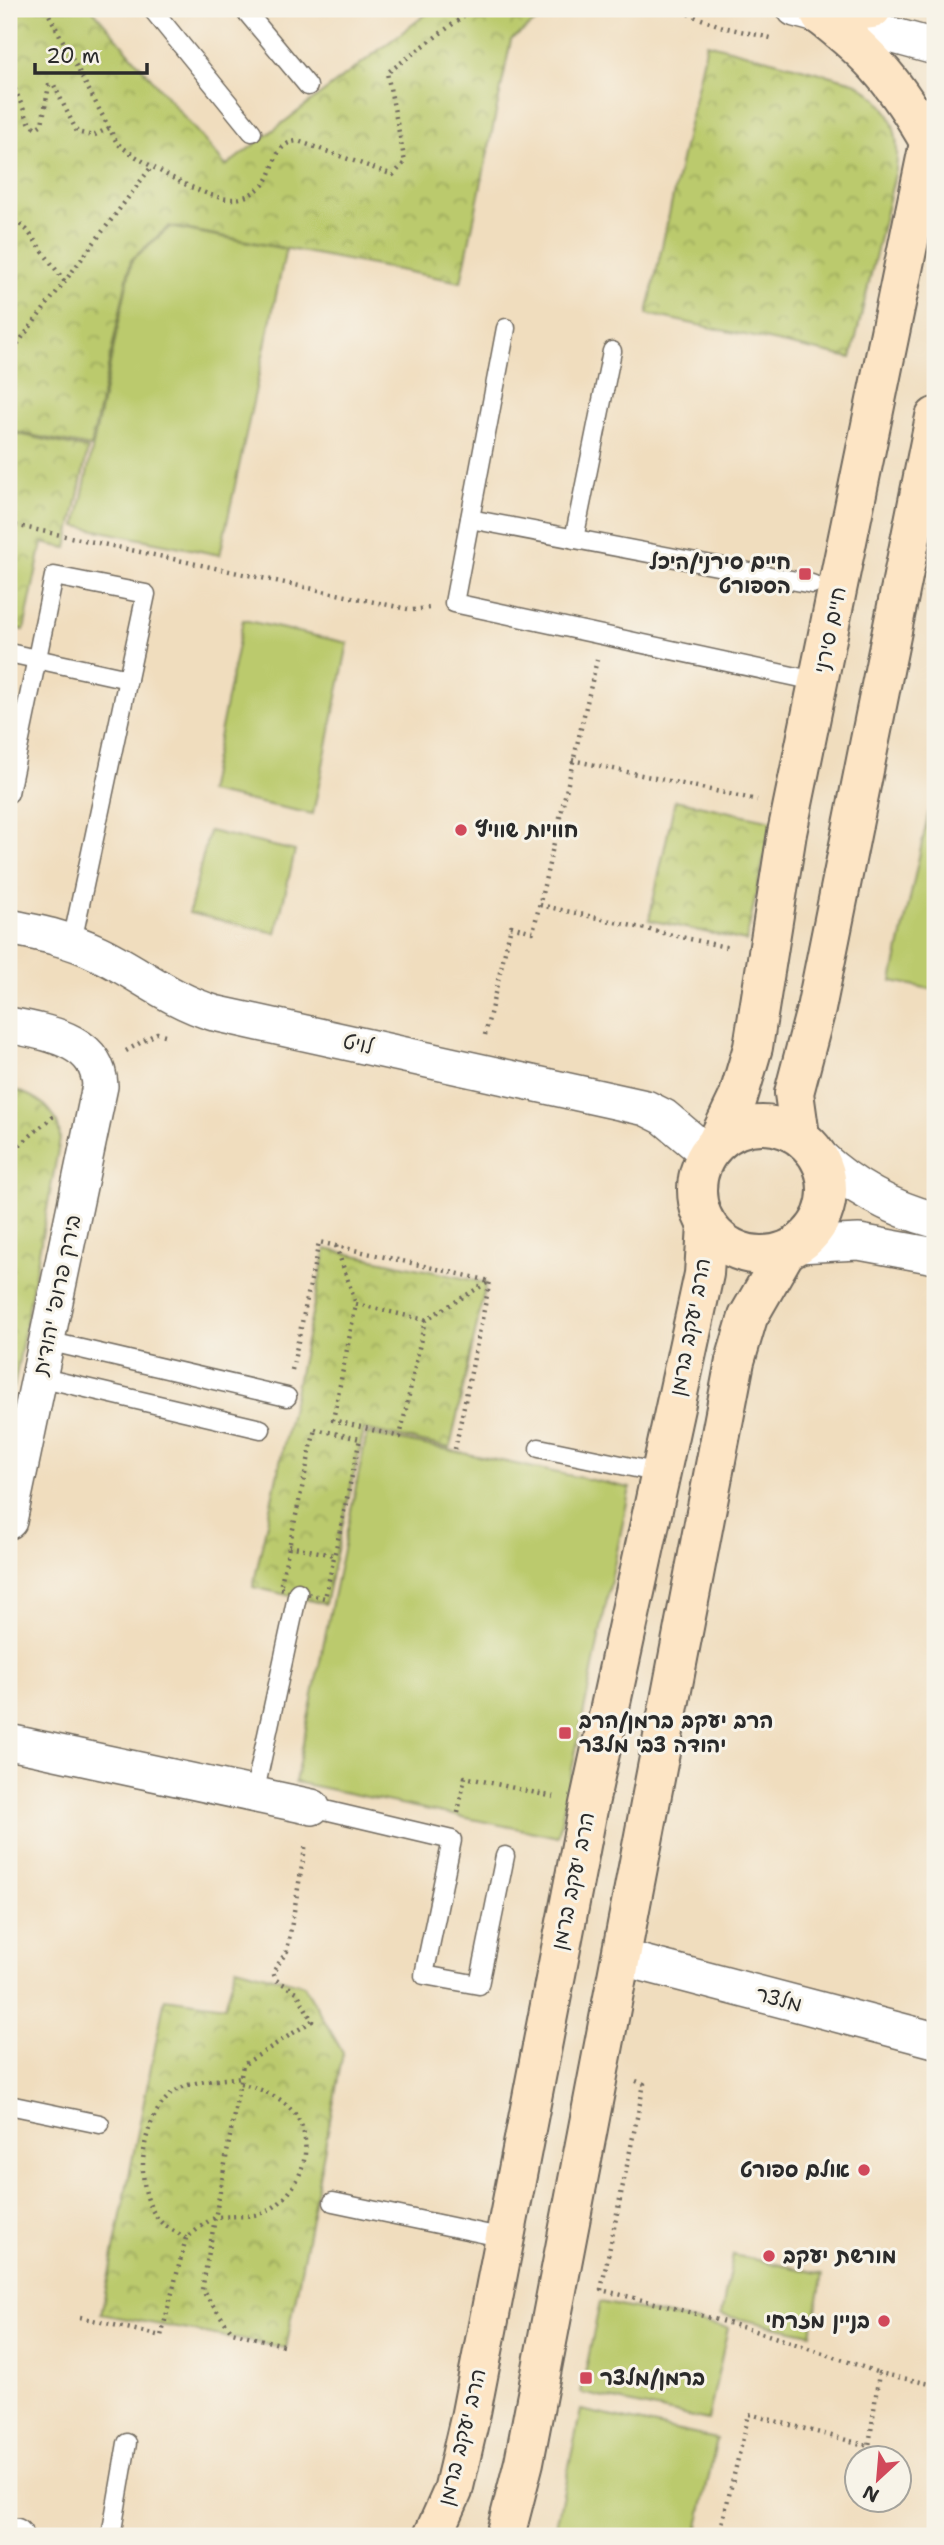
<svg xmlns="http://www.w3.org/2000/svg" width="944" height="2545" viewBox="0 0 944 2545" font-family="'Shantell Sans','Playpen Sans Hebrew',sans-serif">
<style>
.green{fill:#bbca6d;stroke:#737a4c;stroke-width:2}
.park{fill:url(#park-crowns);stroke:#737a4c;stroke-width:2}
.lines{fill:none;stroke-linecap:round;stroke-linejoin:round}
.lane-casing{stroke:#70695e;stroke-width:21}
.street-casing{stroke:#70695e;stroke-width:38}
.secondary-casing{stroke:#70695e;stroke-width:42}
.path{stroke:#70695e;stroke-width:4.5;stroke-dasharray:2 5;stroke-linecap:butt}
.lane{stroke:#fff;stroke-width:18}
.street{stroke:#fff;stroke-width:35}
.secondary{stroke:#fde5c5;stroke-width:38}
.poi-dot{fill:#d1495b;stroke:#f7f3e8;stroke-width:2.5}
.labels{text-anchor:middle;stroke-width:6;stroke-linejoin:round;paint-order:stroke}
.poi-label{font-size:21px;font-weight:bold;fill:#2b2b2b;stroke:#f7f3e8;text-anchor:start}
.street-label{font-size:21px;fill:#2b2b2b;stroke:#f7f3e8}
</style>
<defs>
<pattern id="park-crowns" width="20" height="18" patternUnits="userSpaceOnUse" patternTransform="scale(1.75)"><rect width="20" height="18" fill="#bbca6d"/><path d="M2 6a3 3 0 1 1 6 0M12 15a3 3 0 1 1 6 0" fill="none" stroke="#98a45a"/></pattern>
</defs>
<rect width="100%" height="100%" fill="#f7f3e8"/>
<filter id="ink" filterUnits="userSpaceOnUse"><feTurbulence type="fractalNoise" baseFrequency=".0143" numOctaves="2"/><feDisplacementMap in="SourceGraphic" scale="14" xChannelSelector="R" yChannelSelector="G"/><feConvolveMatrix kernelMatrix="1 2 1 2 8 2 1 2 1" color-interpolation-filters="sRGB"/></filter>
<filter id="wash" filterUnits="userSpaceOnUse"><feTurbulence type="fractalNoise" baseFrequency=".00686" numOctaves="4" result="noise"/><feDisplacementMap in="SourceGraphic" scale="28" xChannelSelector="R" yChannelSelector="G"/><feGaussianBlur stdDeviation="1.57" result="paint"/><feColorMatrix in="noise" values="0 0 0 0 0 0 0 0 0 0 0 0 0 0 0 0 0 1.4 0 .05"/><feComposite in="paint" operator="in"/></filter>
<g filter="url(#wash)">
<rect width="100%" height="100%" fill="#f0ddbe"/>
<!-- green -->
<g class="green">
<polygon points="170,227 286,249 220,555 76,526 132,260"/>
<polygon points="243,620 348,643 313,814 208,792"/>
<polygon points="929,811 935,812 935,990 892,981"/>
<polygon points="209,831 295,851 276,933 189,913"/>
<polygon points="367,1433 630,1488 558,1837 295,1782"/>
<polygon points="733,2255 823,2274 811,2334 721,2315"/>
<polygon points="600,2302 728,2328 708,2420 581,2393"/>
<polygon points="581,2410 717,2439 696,2536 554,2536"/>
</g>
<!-- park -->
<g class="park">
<polygon points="9,9 92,9 226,166 433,9 553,9 511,40 461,282 169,226 131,260 91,447 9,431"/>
<path d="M707 43 854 82C890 102 901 130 896 170L851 358 647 314Z"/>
<polygon points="9,432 88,449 67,548 42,543 24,630 9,627"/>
<polygon points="675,800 772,821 746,941 649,920"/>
<path d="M9 1088C36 1096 59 1108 60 1139L14 1387 9 1386Z"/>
<polygon points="326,1249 486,1283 450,1448 364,1429 325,1604 253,1587"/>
<polygon points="236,1967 304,1985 343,2053 286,2348 101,2314 165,1998 225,2006"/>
</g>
</g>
<g filter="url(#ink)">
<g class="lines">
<defs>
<g id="lane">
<polyline points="152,9 252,132"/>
<polyline points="244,9 308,86"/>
<polyline points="506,328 454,603 820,682"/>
<polyline points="470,519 812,584"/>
<polyline points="574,539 612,351"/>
<polyline points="9,653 128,679"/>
<polyline points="9,793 54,576 146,594 72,942"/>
<polyline points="47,1341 287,1397"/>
<polyline points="39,1377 261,1429"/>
<polyline points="539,1448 660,1473"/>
<polyline points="254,1795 298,1592"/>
<polyline points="312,1807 452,1840 424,1975 479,1985 505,1856"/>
<polyline points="9,2105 100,2124"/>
<polyline points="333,2202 505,2238"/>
<polyline points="111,2536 127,2443"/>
</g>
<g id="street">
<polyline points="795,9 935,47"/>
<path d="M9 927C39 933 70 939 98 953 138 972 170 1000 214 1013L646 1108 664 1117 707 1153"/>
<path d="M9 1025C47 1033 98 1039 100 1086L9 1521"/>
<path d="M819 1156C853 1188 890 1208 935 1220"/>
<polyline points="797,1245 859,1242 935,1256"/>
<polyline points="9,1742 312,1807"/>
<polyline points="623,1958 935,2040"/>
<polyline points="9,2535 15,2536"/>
</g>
<g id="secondary">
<path d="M821 16C874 57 897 85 930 143"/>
<polyline points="821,16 872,9"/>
<circle cx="762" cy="1190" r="65"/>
<polyline points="800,1136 794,1093 816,1009 935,417"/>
<polyline points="717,1142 738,1098 753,1047 787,833 935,114"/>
<polyline points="433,2536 453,2491 470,2418 589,1804 704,1274 707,1225"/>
<polyline points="505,2536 524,2462 735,1361 748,1317 786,1251"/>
</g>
</defs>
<!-- lane casing -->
<use href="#lane" class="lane-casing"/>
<!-- street casing -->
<use href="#street" class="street-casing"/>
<!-- secondary casing -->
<use href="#secondary" class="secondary-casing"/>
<!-- path -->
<g class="path">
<path d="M46 9 117 143C137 160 203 198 229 199 242 200 253 194 263 185 277 171 271 143 298 141L393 175 405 162 387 73 473 9"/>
<polyline points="675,9 723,27 771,38"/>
<polyline points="9,76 30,124 36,128 42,124 49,85 54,85 77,132 93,136 109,128"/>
<polyline points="9,216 27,230 65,282"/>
<polyline points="9,355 152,166"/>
<polyline points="9,524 412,610 429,608"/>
<polyline points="572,760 757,800"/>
<polyline points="540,905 730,948"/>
<polyline points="485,1035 511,926 533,932 597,660"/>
<polyline points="126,1051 157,1033 165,1035"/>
<polyline points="9,1154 56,1114"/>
<polyline points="336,1246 356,1304"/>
<polygon points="356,1304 425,1320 400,1437 333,1420"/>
<polyline points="425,1320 490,1281"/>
<polyline points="292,1370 319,1242 490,1281 455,1449"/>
<polygon points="315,1429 360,1439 325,1598 280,1588"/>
<polyline points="289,1546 334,1555"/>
<polyline points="458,1813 465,1777 554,1797"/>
<path d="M636 2081 644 2084 601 2290C696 2312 788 2339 879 2373"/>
<path d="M186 2238C178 2233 165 2227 159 2220 131 2188 140 2105 183 2087 199 2080 223 2080 241 2077"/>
<path d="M80 2317 161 2336 186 2238C195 2232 208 2219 218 2217 237 2215 253 2219 271 2209 304 2188 320 2136 288 2106 275 2094 257 2088 240 2083"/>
<polyline points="283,2345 232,2332 202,2290 243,2065 312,2021 297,1992 276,1980 273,1972 287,1951 306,1843"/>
<polyline points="719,2536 749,2414 869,2446 879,2373 935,2385"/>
</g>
<!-- lane -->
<use href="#lane" class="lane"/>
<!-- street -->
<use href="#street" class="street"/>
<!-- secondary -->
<use href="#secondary" class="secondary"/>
</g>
</g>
<!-- markers -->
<g class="poi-dot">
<rect x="798" y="567" width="14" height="14" rx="3.5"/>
<circle cx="461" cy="830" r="7"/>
<rect x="558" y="1726" width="14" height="14" rx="3.5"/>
<circle cx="864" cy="2170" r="7"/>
<circle cx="769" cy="2256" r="7"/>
<circle cx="884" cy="2321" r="7"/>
<rect x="579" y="2371" width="14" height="14" rx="3.5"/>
</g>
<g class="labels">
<!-- poi labels -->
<g class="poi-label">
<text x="791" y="569" text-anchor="end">חיים סירני/היכל<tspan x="791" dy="24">הספורט</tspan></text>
<text x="475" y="837">חוויות שוויץ</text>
<text x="579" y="1728">הרב יעקב ברמן/הרב<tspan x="579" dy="24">יהודה צבי מלצר</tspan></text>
<text x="850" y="2177" text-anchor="end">אולם ספורט</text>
<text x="783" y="2263">מורשת יעקב</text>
<text x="870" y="2328" text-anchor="end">בניין מזרחי</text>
<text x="600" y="2385">ברמן/מלצר</text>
</g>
<!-- street labels -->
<g class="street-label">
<text transform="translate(830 630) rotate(-78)" y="7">חיים סירני</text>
<text transform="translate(358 1044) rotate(12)" y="7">לויט</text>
<text transform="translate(57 1295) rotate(-78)" y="7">בירק פרופ' יהודית</text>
<text transform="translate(690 1327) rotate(-79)" y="7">הרב יעקב ברמן</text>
<text transform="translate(573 1881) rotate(-78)" y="7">הרב יעקב ברמן</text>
<text transform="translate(779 1999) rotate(15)" y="7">מלצר</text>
<text transform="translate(462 2437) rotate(-76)" y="7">הרב יעקב ברמן</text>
</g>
</g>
<!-- margin -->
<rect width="944" height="2545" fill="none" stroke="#f7f3e8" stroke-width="35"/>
<!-- north arrow -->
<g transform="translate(878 2479) rotate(206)"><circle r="33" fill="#f7f3e8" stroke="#a5a39c" stroke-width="2"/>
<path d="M0-5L12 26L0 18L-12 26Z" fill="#d1495b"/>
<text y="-10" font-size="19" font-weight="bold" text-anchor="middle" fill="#2b2b2b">N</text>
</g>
<!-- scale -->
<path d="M35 63v10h112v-10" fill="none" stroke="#2b2b2b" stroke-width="3.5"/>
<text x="46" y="63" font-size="21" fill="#2b2b2b" stroke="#f7f3e8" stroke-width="5" paint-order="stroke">20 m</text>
</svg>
